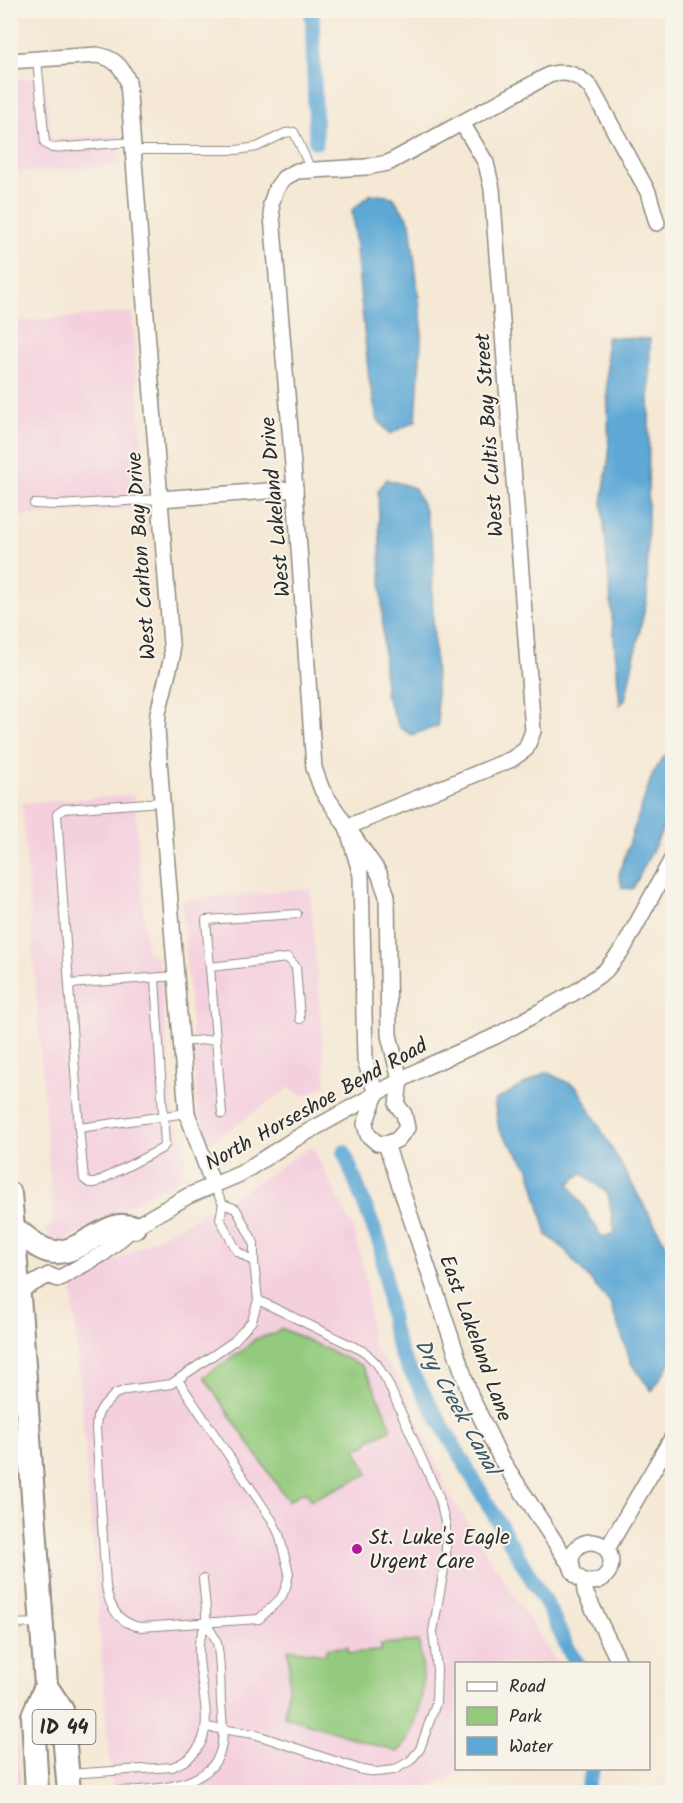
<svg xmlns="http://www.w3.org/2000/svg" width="683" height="1803" viewBox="0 0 683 1803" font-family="Kalam,sans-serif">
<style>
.built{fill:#f4cfde}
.green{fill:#93ca7d;stroke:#5f7a54;stroke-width:1.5}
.water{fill:#5da8d5;stroke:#446a80;stroke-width:1.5;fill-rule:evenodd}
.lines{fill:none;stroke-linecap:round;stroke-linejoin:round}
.canal{stroke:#5da8d5;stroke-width:15}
.lane-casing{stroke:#908a80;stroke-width:10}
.street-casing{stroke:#908a80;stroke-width:18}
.primary-casing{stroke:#908a80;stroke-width:26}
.lane{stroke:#fff;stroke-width:8}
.street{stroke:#fff;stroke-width:15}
.primary{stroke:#fff;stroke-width:22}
.poi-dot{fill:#b5179e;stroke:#f7f3e8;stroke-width:2}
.labels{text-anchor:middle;stroke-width:4.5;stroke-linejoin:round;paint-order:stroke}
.shield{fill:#f7f3e8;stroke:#686764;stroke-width:1.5}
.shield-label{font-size:20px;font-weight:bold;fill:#2b2b2b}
.street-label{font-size:21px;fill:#2b2b2b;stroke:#f7f3e8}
.poi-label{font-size:21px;fill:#2b2b2b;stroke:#f7f3e8;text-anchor:start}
.water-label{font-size:22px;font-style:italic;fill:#3c5766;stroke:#f7f3e8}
</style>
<rect width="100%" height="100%" fill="#f7f3e8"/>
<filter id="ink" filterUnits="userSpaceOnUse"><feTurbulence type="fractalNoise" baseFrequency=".0167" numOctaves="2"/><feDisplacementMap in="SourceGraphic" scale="12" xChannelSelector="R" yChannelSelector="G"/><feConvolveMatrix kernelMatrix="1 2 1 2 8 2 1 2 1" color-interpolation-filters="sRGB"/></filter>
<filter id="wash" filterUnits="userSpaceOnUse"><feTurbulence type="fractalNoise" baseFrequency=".008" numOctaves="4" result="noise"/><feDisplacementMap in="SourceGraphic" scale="24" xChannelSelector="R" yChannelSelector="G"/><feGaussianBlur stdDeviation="1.35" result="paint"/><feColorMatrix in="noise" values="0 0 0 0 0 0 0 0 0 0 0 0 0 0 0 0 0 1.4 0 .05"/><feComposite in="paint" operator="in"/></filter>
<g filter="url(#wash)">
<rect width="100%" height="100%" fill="#f5e8d4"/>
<!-- built -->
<g class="built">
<polygon points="45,77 51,140 119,135 121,165 11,173 11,80"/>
<polygon points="132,312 147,507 11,517 11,322"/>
<polygon points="134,795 147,952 159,958 172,1112 188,1156 180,1177 64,1241 50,1240 46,1229 53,1222 22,803"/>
<polygon points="310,889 326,1084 305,1096 289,1088 210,1143 198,1112 182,900"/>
<polygon points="312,1146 353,1228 365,1273 372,1346 396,1374 450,1495 557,1663 456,1664 456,1768 464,1769 421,1792 112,1792 72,1284 244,1191"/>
<polygon points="11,1648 20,1792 11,1792"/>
</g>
<!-- green -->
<g class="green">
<polygon points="281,1328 361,1365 370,1378 391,1426 390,1430 367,1441 368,1444 356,1449 368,1474 311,1500 307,1493 303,1492 288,1501 205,1379 205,1376 243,1350 255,1339 273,1334"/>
<path d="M419 1641C420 1654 423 1667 423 1679 423 1698 414 1741 397 1752L284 1716C288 1693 291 1672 288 1649L326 1654 327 1648 348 1647 349 1653 381 1651V1644Z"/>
</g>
<!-- water -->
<g class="water">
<polygon points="371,194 393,197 410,222 422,325 416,421 390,434 377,419 369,379 352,210"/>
<polygon points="606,337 650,339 647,598 625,700 620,705 602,502 609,455"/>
<polygon points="386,479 415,488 425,511 434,551 432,595 438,726 412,735 399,727 385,693 378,491"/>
<polygon points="672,751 672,811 633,889 622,888 619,874 652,775 664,756"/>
<path d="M546 1072 577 1087 672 1255V1360L652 1391 632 1365 610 1303 562 1247 547 1235 529 1168 499 1130 494 1101ZM582 1173 608 1194 615 1233 602 1237 569 1184Z"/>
</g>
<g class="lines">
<!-- canal -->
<g class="canal">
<polyline points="312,10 316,142"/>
<polyline points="344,1152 381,1247 392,1326 401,1355 549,1609 570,1653 578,1664"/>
<polyline points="586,1792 593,1768"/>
</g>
</g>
</g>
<g filter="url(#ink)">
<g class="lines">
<defs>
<g id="lane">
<polyline points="37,59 45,143 52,148 133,142"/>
<polyline points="133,150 237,150 257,147 285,133 294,132 311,170"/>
<polyline points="34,504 59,505 160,499"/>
<polyline points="162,802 64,809 57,814 79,1128 187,1113"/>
<polyline points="210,967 288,958 296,967 300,1019"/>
<polyline points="69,984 176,976"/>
<polyline points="216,1039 222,1114"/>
<polyline points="181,1042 216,1039 206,920 297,914"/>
<polyline points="79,1128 84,1179 89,1183 95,1183 161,1149 165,1145 155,978"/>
<polyline points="213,1185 223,1204 220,1219 237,1251 254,1262"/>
<path d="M178 1380 272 1520 279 1534 289 1573 286 1587 281 1598 259 1619 141 1627C119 1624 109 1607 106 1586L96 1428 97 1417 101 1409 115 1394 126 1390 171 1384 234 1341 252 1321 258 1300 254 1262V1243L236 1209 223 1204"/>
<polyline points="10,1624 40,1623"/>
<polyline points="206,1727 254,1734 362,1770 377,1772 394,1770 410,1761 420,1749 436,1703 437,1670 433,1631 446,1558 446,1526 439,1497 387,1381 377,1364 365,1352 258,1300"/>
<path d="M69 1774 172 1767C230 1746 195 1687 199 1643 200 1636 205 1629 206 1621 207 1608 204 1593 203 1579"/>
<path d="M92 1792C128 1790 207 1795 220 1752 225 1736 222 1718 221 1702 220 1683 221 1661 217 1643 215 1636 209 1629 206 1622"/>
</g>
<g id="street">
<path d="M10 61 97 55C114 58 122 66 128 82L172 657 158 713 157 728 162 802 187 1113 213 1185"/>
<path d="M462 123 486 163 492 189 533 731 526 749 512 759 347 827 322 790 314 768 295 489 271 204 276 189 284 178 297 171 366 167 388 163 549 75C567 70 579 75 591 88L648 192 657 223"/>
<polyline points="160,499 295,489"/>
<polygon points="347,827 379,873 387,896 389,1035 400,1080 397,1105 404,1114 407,1128 397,1140 386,1144 377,1143 368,1135 365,1124 376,1094 365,1060 361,875"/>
<polyline points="386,1144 471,1397 501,1459 566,1559 572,1565"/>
<polyline points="19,1291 49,1275 58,1279 104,1253 134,1227 188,1196 240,1174 293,1140 423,1068 496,1036 577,991 605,971 623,949 672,859"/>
<circle cx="591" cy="1562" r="20"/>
<polyline points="607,1549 672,1438"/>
<polyline points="584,1581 585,1592 620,1664"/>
</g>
<g id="primary">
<polyline points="10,1194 21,1321 46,1686 33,1716 37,1792"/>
<path d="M13 1228C24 1235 36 1248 49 1251 72 1257 94 1233 115 1227 120 1225 127 1226 134 1227"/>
<polyline points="46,1686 62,1710 69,1792"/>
</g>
</defs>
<!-- lane casing -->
<use href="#lane" class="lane-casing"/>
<!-- street casing -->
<use href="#street" class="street-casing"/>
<!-- primary casing -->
<use href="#primary" class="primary-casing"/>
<!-- lane -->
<use href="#lane" class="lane"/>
<!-- street -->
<use href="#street" class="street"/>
<!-- primary -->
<use href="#primary" class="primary"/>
</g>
</g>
<!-- markers -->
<circle class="poi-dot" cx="357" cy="1549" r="6"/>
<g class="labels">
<!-- shield labels -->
<rect class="shield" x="32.5" y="1710" width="63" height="34" rx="4.5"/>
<g class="shield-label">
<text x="64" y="1734">ID 44</text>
</g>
<!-- street labels -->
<g class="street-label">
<text transform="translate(489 435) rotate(-94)" y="7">West Cultis Bay Street</text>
<text transform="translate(275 507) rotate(-95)" y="7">West Lakeland Drive</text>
<text transform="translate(141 556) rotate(-94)" y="7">West Carlton Bay Drive</text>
<text transform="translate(316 1104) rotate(-29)" y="7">North Horseshoe Bend Road</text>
<text transform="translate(476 1338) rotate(70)" y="7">East Lakeland Lane</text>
</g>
<!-- poi labels -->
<g class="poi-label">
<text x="369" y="1544">St. Luke's Eagle<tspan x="369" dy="24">Urgent Care</tspan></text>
</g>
<!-- water labels -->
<g class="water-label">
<text transform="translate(458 1406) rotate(61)" y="8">Dry Creek Canal</text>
</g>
</g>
<!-- margin -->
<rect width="683" height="1803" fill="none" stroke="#f7f3e8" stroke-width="36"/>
<!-- legend -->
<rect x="455" y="1662" width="195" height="108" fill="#f7f3e8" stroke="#a5a39c" stroke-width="1.5"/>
<rect x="467" y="1682" width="30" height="9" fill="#ffffff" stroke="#a5a39c" stroke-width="1.5"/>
<text x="509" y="1692" font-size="18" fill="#2b2b2b">Road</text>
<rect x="467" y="1707" width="30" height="18" fill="#93ca7d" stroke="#a5a39c" stroke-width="1.5"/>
<text x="509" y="1722" font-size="18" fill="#2b2b2b">Park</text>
<rect x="467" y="1737" width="30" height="18" fill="#5da8d5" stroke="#a5a39c" stroke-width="1.5"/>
<text x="509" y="1752" font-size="18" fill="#2b2b2b">Water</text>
</svg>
